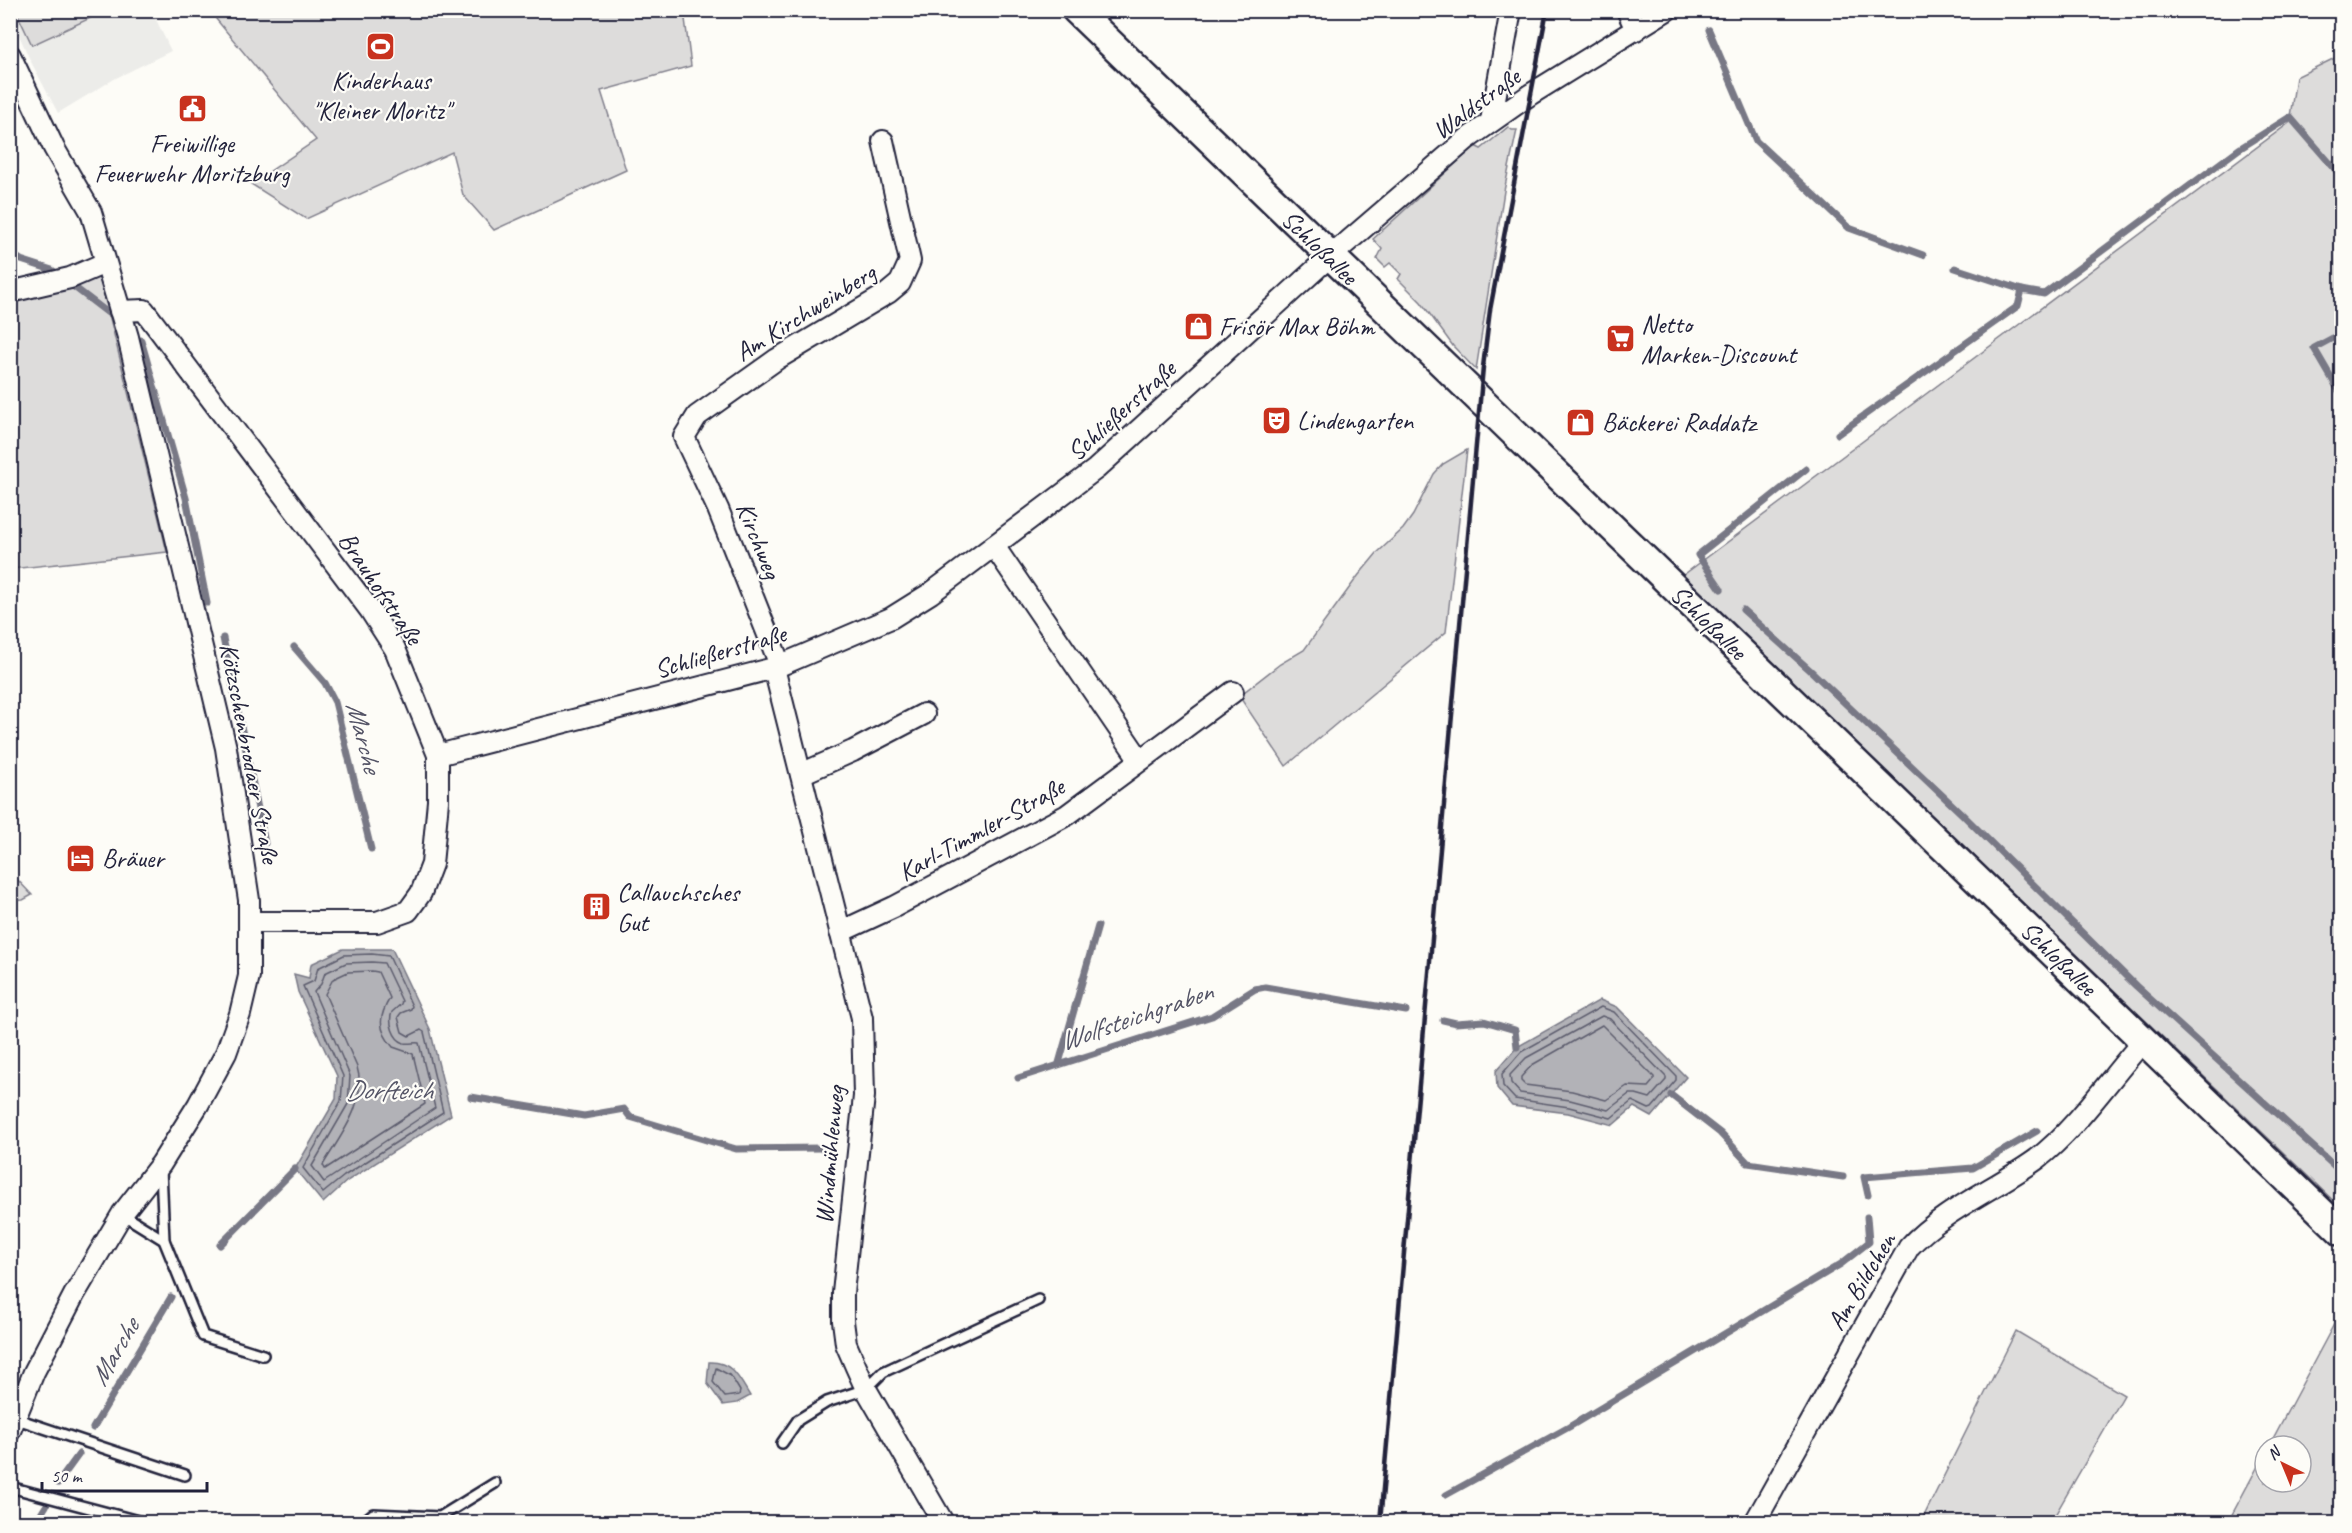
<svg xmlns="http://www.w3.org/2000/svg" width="2352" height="1533" viewBox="0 0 2352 1533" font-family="Caveat,sans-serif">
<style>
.built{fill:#ecece9}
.green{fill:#dddcdb;stroke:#807f8b;stroke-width:1.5}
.water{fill:#b2b2b7;stroke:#787885;stroke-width:1.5}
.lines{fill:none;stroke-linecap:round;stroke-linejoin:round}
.shore{stroke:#5c5c6d;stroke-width:1.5}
.stream{stroke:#787885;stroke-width:7}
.service-casing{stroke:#22223b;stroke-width:14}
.minor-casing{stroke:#22223b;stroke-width:24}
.secondary-casing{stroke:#22223b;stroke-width:32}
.service{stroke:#fdfcf7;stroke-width:9}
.minor{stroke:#fdfcf7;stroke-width:20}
.secondary{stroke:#fdfcf7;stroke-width:27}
.rail{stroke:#22223b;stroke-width:4.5}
.labels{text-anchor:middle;stroke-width:4.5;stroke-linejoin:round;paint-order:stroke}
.poi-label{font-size:26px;fill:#22223b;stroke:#fdfcf7;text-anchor:start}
.street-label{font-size:26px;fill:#22223b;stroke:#fdfcf7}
.water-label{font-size:27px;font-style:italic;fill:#545466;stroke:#fdfcf7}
</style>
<rect width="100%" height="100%" fill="#fdfcf7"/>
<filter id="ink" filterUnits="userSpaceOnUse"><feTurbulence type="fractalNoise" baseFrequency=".0167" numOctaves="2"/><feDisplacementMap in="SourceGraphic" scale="12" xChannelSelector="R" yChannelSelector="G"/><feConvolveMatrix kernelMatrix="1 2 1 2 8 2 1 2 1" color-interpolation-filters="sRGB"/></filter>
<g filter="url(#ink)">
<!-- built -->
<polygon class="built" points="10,11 152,11 171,51 116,78 58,113 30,60 11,17"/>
<!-- green -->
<g class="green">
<polygon points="16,11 95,11 97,15 32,45"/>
<polygon points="216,11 684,11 691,66 601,91 626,170 494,230 463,195 452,152 306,219 251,184 316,140 216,19"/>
<polygon points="2341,55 2341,1208 1682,576 2289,123 2296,77"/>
<polygon points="1508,127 1512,130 1517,130 1504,191 1476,370 1453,346 1421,302 1398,279 1401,274 1390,263 1385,267 1377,259 1382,249 1373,239 1475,146 1481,149"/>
<polygon points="99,273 167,552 11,569 10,296"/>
<polygon points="1467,450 1446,632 1286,766 1239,696 1280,664 1304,650 1358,576 1377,553 1403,529 1413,515 1434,474 1443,464"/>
<polygon points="10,873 11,873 32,895 23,900 11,901"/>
<polygon points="2341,1311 2341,1522 2228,1522 2265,1453 2265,1482 2301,1482 2301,1446 2269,1446"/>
<polygon points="2016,1331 2124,1395 2051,1522 1921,1522"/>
</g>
<!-- water -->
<g class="water">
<polygon points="343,949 392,949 430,1029 451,1115 347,1181 323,1203 295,1169 336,1099 337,1076 298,992 294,974 309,978 311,964"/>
<polygon points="1600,1000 1617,1007 1686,1077 1652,1117 1634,1107 1613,1125 1568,1113 1512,1106 1497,1088 1496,1071 1517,1047"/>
<path d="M709 1362C732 1361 739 1378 750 1396L737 1403 723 1405 707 1383Z"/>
</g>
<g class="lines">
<!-- shore -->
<g class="shore">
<polygon points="372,954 389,956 412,1006 411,1009 401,1013 398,1017 402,1032 409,1036 421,1030 424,1032 443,1112 344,1176 323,1193 303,1168 341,1101 343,1076 303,986 314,981 318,968 344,955"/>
<path d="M372 962 384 963 402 1001 401 1004 392 1012C388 1022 393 1039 404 1043 410 1044 415 1042 419 1043L435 1108 324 1182 312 1166 348 1104 350 1076 314 992 321 984 325 973 346 963Z"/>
<path d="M372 971 378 972 390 998C379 1016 377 1029 393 1047L413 1054 425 1104 325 1169 323 1165C340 1136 368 1103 357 1067L325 994 333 979 348 972Z"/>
<polygon points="1601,1007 1614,1012 1676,1076 1676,1080 1652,1108 1649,1109 1632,1101 1611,1118 1569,1107 1515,1099 1503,1086 1502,1074 1521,1052"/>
<polygon points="1602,1016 1610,1019 1666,1077 1666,1080 1650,1098 1636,1094 1629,1094 1608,1110 1570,1100 1520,1093 1511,1083 1510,1075 1526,1058"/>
<polygon points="1602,1025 1654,1077 1654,1080 1648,1087 1627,1086 1606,1100 1572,1091 1525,1085 1521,1081 1521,1077 1532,1065"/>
<polygon points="716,1368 731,1376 740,1391 739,1395 725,1397 713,1382"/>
</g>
<!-- stream -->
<g class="stream">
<polyline points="1709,30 1756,141 1849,228 1923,255"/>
<polyline points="10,253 21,260 52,270 108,313"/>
<polyline points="1955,268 2022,290"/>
<polyline points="2342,333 2314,348 2342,396"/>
<polyline points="141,340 186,498 207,603"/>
<polyline points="1838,434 2018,306 2022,290 2044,294 2239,149 2290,117 2342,177"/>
<polyline points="1721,589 1698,555 1806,469"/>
<polyline points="1743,610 1810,670 1962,814 2136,986 2342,1173"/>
<polyline points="223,638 265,843"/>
<polyline points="294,647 325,683 335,702 371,849"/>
<polyline points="1443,1020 1456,1023 1484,1021 1515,1030 1517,1047"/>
<polyline points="1059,1063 1098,926"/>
<polyline points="1018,1078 1212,1016 1255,989 1265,987 1406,1011"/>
<polyline points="1671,1095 1720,1133 1748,1163 1843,1177"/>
<polyline points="471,1097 584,1116 624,1109 630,1117 736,1149 823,1148"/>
<polyline points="1868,1195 1864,1177 1973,1168 2037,1131"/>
<polyline points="220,1245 295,1169"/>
<polyline points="93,1428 171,1297"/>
<polyline points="58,1483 79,1454"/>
<polyline points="1446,1495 1569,1427 1841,1264 1869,1242 1867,1217"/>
<polyline points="36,1522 46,1506"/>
</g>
<defs>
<g id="service">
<polyline points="161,1169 164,1240 203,1336 263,1355"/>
<polyline points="122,1214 164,1240"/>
<polyline points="14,1418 185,1475"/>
<polyline points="782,1443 798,1420 827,1402 866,1389 883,1372 1038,1300"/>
<polyline points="10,1487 142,1522"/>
<polyline points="363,1522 373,1514 440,1517 495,1483"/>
</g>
<g id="minor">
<polyline points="1627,10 1636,30"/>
<polyline points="10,55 54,148 91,212 128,337 226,748 249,900 249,976 240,1014 226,1053 198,1105 161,1164 122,1214 74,1295 34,1372 10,1431"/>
<polyline points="1491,121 1511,10"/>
<polyline points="10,292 70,278 105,263"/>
<polyline points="120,311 144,310 370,610 395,649 438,755 438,801 432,864 421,893 408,911 377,922 249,922"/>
<polyline points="994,546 1140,760"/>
<polyline points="780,665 718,509 684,437 697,416 777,359 888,293 900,283 910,261 883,141"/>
<polyline points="774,668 862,1018 864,1096 843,1293 843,1321 846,1344 856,1367 866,1389 943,1522"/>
<polyline points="438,755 774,668 891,618 931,593 1096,469 1317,268 1467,139 1531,94 1667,10"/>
<polyline points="801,774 853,751 924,714"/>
<polyline points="840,932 894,907 1067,815 1233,692"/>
<path d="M1755 1522 1909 1247C1942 1211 1997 1188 2037 1159 2075 1130 2111 1077 2144 1040"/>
</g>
<polyline id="secondary" points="1076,10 2342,1232"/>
</defs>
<!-- service casing -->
<use href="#service" class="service-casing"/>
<!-- minor casing -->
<use href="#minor" class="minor-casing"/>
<!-- secondary casing -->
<use href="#secondary" class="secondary-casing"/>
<!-- service -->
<use href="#service" class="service"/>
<!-- minor -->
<use href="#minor" class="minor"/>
<!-- secondary -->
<use href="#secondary" class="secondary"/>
<!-- rail -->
<polyline class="rail" points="1380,1522 1483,367 1490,310 1547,10"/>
</g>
</g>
<!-- icons -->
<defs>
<symbol id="stadium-square" viewBox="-11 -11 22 22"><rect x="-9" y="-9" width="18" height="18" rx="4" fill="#c8321e" stroke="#fdfcf7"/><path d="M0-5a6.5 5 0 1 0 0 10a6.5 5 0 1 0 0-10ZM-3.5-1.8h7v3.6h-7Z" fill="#fff"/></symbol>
<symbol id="civic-square" viewBox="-11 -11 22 22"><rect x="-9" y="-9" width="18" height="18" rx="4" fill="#c8321e" stroke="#fdfcf7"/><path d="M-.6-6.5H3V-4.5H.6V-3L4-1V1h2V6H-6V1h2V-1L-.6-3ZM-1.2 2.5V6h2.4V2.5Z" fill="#fff"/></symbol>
<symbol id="shop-square" viewBox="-11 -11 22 22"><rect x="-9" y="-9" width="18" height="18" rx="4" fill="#c8321e" stroke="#fdfcf7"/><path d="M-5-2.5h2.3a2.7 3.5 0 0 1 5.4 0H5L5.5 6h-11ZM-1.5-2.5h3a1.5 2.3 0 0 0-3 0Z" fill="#fff"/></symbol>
<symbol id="supermarket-square" viewBox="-11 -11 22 22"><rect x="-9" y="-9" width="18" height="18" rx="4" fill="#c8321e" stroke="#fdfcf7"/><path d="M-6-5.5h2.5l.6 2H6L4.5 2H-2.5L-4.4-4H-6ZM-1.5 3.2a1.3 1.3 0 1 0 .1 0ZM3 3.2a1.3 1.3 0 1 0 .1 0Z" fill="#fff"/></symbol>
<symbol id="theatre-square" viewBox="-11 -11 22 22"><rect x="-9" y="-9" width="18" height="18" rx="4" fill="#c8321e" stroke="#fdfcf7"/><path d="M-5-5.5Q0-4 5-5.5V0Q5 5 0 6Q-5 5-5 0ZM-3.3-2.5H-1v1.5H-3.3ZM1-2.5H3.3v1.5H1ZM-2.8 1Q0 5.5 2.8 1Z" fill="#fff"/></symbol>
<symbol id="hotel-square" viewBox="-11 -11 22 22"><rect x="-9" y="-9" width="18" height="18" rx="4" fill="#c8321e" stroke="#fdfcf7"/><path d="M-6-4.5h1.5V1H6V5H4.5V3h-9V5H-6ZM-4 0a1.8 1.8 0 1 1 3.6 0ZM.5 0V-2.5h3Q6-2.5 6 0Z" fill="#fff"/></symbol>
<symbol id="building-square" viewBox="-11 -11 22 22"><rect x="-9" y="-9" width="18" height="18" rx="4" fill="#c8321e" stroke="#fdfcf7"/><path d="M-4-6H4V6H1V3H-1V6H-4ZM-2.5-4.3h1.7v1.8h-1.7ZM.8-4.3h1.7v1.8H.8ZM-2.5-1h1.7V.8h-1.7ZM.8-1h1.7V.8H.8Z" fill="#fff"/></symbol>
</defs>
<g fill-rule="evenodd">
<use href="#stadium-square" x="364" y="30" width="33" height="33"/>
<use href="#civic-square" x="176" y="92" width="33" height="33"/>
<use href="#shop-square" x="1182" y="310" width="33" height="33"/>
<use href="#supermarket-square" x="1604" y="322" width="33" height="33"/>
<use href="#theatre-square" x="1260" y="404" width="33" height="33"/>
<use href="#shop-square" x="1564" y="406" width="33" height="33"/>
<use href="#hotel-square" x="64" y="842" width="33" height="33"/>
<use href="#building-square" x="580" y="890" width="33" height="33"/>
</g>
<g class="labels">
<!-- poi labels -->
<g class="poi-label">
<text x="381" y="89" text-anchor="middle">Kinderhaus<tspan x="381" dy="30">"Kleiner Moritz"</tspan></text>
<text x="192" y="152" text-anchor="middle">Freiwillige<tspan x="192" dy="30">Feuerwehr Moritzburg</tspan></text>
<text x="1641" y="333">Netto<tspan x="1641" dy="30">Marken-Discount</tspan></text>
<text x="1219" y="335">Frisör Max Böhm</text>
<text x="1297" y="429">Lindengarten</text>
<text x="1602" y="431">Bäckerei Raddatz</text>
<text x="102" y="867">Bräuer</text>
<text x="617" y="901">Callauchsches<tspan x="617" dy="30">Gut</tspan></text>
</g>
<!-- street labels -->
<g class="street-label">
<text transform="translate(1476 103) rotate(-36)" y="9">Waldstraße</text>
<text transform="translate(1320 247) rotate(44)" y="9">Schloßallee</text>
<text transform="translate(805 312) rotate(-32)" y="9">Am Kirchweinberg</text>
<text transform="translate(1121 410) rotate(-42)" y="9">Schließerstraße</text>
<text transform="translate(759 540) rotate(68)" y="9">Kirchweg</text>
<text transform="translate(381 588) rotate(56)" y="9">Brauhofstraße</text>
<text transform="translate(1709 622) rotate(44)" y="9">Schloßallee</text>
<text transform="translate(720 651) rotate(-16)" y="9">Schließerstraße</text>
<text transform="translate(250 753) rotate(79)" y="9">Kötzschenbrodaer Straße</text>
<text transform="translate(981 829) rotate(-29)" y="9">Karl-Timmler-Straße</text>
<text transform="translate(2059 958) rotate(44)" y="9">Schloßallee</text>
<text transform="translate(829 1155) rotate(-85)" y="9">Windmühlenweg</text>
<text transform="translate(1861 1281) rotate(-59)" y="9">Am Bildchen</text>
</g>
<!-- water labels -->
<g class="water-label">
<text transform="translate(364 737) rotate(75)" y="9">Marche</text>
<text transform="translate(1136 1016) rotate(-19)" y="9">Wolfsteichgraben</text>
<text x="389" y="1099">Dorfteich</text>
<text transform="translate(114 1352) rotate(-60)" y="9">Marche</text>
</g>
</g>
<!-- margin -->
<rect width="2352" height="1533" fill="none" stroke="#fdfcf7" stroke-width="36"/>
<rect x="18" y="18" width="2316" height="1497" fill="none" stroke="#22223b" stroke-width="2" filter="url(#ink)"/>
<!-- north arrow -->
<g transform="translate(2283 1464) rotate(317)"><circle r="28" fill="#fdfcf7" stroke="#a5a5ac" stroke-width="1.5"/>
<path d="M0-4.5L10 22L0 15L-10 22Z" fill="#c8321e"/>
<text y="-9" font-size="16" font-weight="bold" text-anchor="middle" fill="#22223b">N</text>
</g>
<!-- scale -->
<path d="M42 1482v9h165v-9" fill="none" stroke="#22223b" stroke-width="3"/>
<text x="51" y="1482" font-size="18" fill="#22223b" stroke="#fdfcf7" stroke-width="4.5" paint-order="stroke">50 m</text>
</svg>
